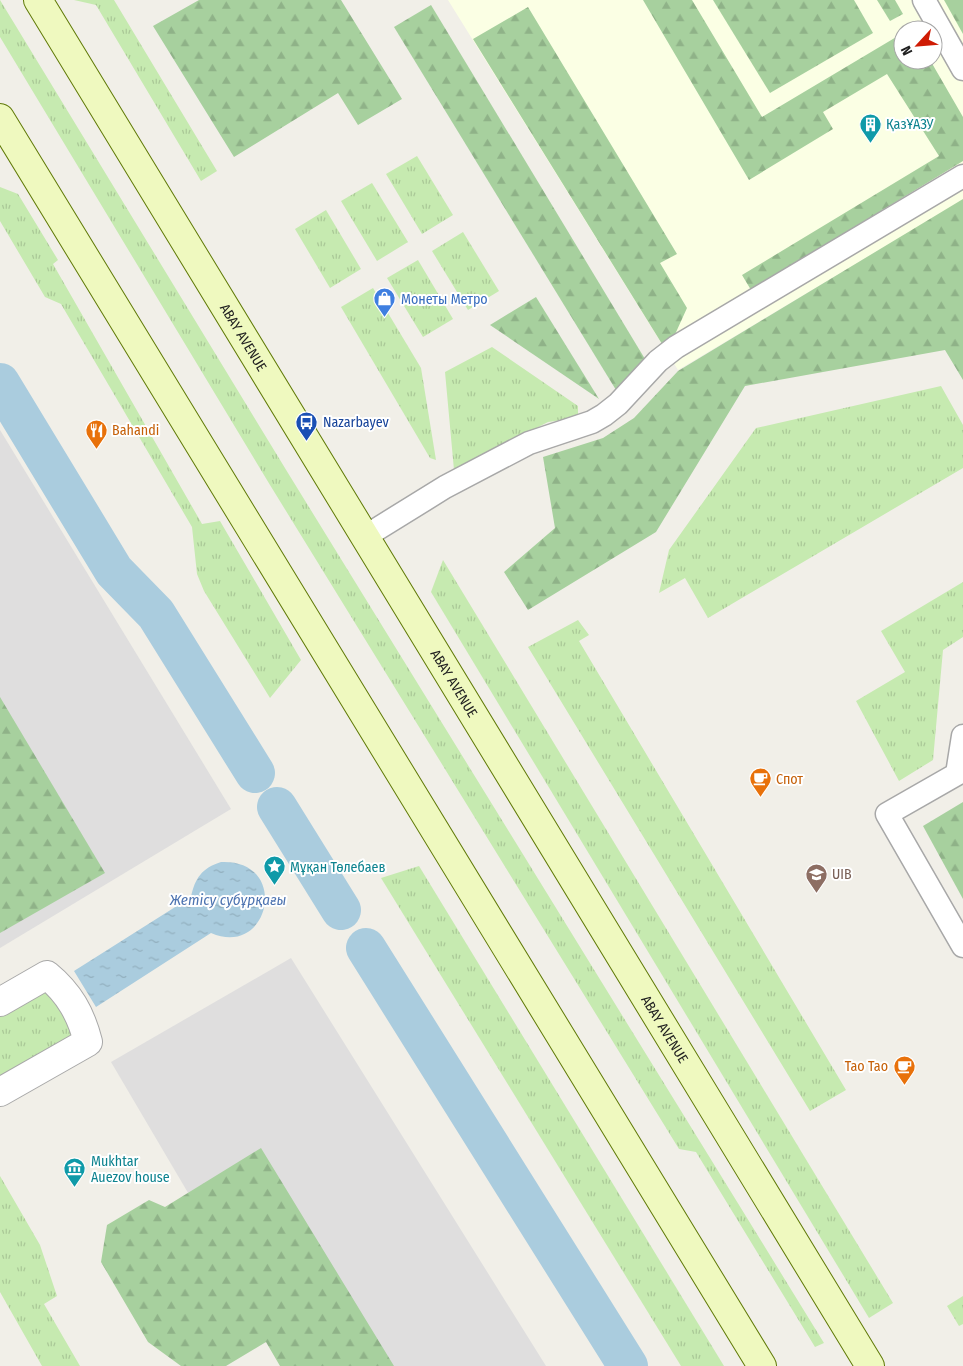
<svg xmlns="http://www.w3.org/2000/svg" width="963" height="1366" viewBox="0 0 963 1366" font-family="'Fira Sans Condensed',sans-serif">
<style>
.residential{fill:#dfdede}
.education{fill:#fbffe4;fill-rule:evenodd}
.grass{fill:url(#grass-tufts)}
.forest{fill:url(#forest-firs)}
.water{fill:url(#water-ripples)}
.lines{fill:none;stroke-linecap:round;stroke-linejoin:round}
.canal{stroke:#aaccde;stroke-width:40}
.lane-casing{stroke:#a8a8a8;stroke-width:25}
.street-casing{stroke:#a8a8a8;stroke-width:30}
.secondary-casing{stroke:#607a07;stroke-width:30}
.lane{stroke:#fff;stroke-width:22}
.street{stroke:#fff;stroke-width:28}
.secondary{stroke:#eff9bf;stroke-width:28}
.labels{text-anchor:middle;stroke-width:4;stroke-linejoin:round;paint-order:stroke}
.culture-label{font-size:14px;fill:#0d838f;stroke:#fff;text-anchor:start}
.shop-label{font-size:14px;fill:#366cbe;stroke:#fff;text-anchor:start}
.street-label{font-size:14px;fill:#212121;stroke:#fff}
.transit-label{font-size:14px;fill:#164399;stroke:#fff;text-anchor:start}
.food-label{font-size:14px;fill:#c56008;stroke:#fff;text-anchor:start}
.education-label{font-size:14px;fill:#785e54;stroke:#fff;text-anchor:start}
.water-label{font-size:15px;font-style:italic;fill:#4e74b1;stroke:#fff}
</style>
<defs>
<pattern id="grass-tufts" width="24" height="20" patternUnits="userSpaceOnUse" patternTransform="scale(1.25)"><rect width="24" height="20" fill="#c6eab0"/><path d="M3 7l-1-3M5 7V3M7 7l1-3M15 17l-1-3M17 17v-4M19 17l1-3" fill="none" stroke="#aac897"/></pattern>
<pattern id="forest-firs" width="22" height="20" patternUnits="userSpaceOnUse" patternTransform="scale(1.25)"><rect width="22" height="20" fill="#a7d09e"/><path d="M5 1l3.5 6h-7zM16 11l3.5 6h-7z" fill="#8fb288"/></pattern>
<pattern id="water-ripples" width="26" height="14" patternUnits="userSpaceOnUse" patternTransform="scale(1.25)"><rect width="26" height="14" fill="#aaccde"/><path d="M2 4q2-2 4 0t4 0M15 11q2-2 4 0t4 0" fill="none" stroke="#92afbe"/></pattern>
</defs>
<rect width="100%" height="100%" fill="#f1efe8"/>
<!-- residential -->
<g class="residential">
<polygon points="0,430 231,809 0,948"/>
<polygon points="291,958 546,1366 290,1366 111,1062"/>
</g>
<!-- education -->
<path class="education" d="M448 0H963V282L926 222 678 370ZM903 30H933V60H903Z"/>
<!-- grass -->
<g class="grass">
<polygon points="0,0 288,473 824,1343 815,1347 696,1152 679,1149 270,485 0,37"/>
<polygon points="74,0 114,0 217,171 201,181 96,5"/>
<polygon points="417,156 453,215 422,234 386,174"/>
<polygon points="372,183 408,242 377,261 341,201"/>
<polygon points="0,187 18,194 58,260 53,264 202,524 220,521 301,660 270,698 204,591 197,574 192,527 61,304 45,297 0,221"/>
<polygon points="326,210 361,269 330,288 295,229"/>
<polygon points="463,232 499,291 468,310 432,251"/>
<polygon points="418,260 453,319 423,337 387,278"/>
<polygon points="373,288 421,368 436,460 430,458 341,307"/>
<polygon points="492,347 578,406 578,418 548,422 454,470 445,372"/>
<polygon points="941,386 963,425 963,468 708,618 685,578 659,593 669,550 756,428"/>
<polygon points="443,560 893,1303 869,1318 431,592"/>
<polygon points="963,582 963,637 943,650 933,760 899,781 856,701 905,672 881,631"/>
<polygon points="578,620 589,635 579,641 846,1090 810,1111 528,647"/>
<polygon points="419,866 724,1366 681,1366 381,878"/>
<polygon points="47,975 88,1042 0,1092 0,1002"/>
<polygon points="0,1176 40,1245 57,1296 44,1304 80,1366 42,1366 0,1292"/>
<polygon points="963,1296 963,1324 959,1326 947,1306"/>
</g>
<!-- forest -->
<g class="forest">
<polygon points="199,0 341,0 402,99 358,125 338,93 234,157 153,26"/>
<polygon points="643,0 692,0 762,117 903,33 903,60 930,60 963,117 963,161 751,290 742,275 939,156 887,74 823,112 833,129 749,180"/>
<polygon points="713,0 854,0 873,33 770,93"/>
<polygon points="877,0 895,0 903,14 890,21"/>
<polygon points="944,0 963,0 963,34"/>
<polygon points="431,5 645,359 616,390 394,27"/>
<polygon points="528,7 677,254 660,263 687,308 667,352 473,39"/>
<polygon points="963,199 963,380 945,350 745,386 656,532 528,610 504,572 555,528 543,457 603,438 634,418 678,371"/>
<polygon points="536,297 599,399 490,325"/>
<polygon points="0,697 105,873 0,933"/>
<polygon points="963,802 963,899 923,826"/>
<polygon points="261,1148 394,1366 280,1366 266,1342 226,1366 181,1366 148,1342 101,1262 107,1225 149,1200 165,1207"/>
</g>
<!-- water -->
<path class="water" d="M221 862C291 859 270 959 211 933L96 1007 74 971 191 897C195 878 202 868 221 862Z"/>
<g class="lines">
<!-- canal -->
<g class="canal">
<polyline points="0,383 114,571 156,614 255,773"/>
<polyline points="277,807 341,910"/>
<polyline points="366,948 628,1366"/>
</g>
<defs>
<g id="lane">
<polyline points="924,0 963,69"/>
<polyline points="366,536 445,487 529,443 592,422 604,415 618,404 658,361 676,347 963,176"/>
<polyline points="963,736 957,774 887,814 963,946"/>
</g>
<path id="street" d="M0 1002 47 975C69 993 81 1014 88 1042L0 1092"/>
<g id="secondary">
<path id="s1" d="M38 0 870 1366"/>
<polyline points="0,118 762,1366"/>
</g>
</defs>
<!-- lane casing -->
<use href="#lane" class="lane-casing"/>
<!-- street casing -->
<use href="#street" class="street-casing"/>
<!-- secondary casing -->
<use href="#secondary" class="secondary-casing"/>
<!-- lane -->
<use href="#lane" class="lane"/>
<!-- street -->
<use href="#street" class="street"/>
<!-- secondary -->
<use href="#secondary" class="secondary"/>
</g>
<!-- icons -->
<defs>
<symbol id="building-pin" viewBox="-11 -11 22 30"><path d="M0 17L-7.5 6A9.5 9.5 0 1 1 7.5 6Z" fill="#0f9aa8" stroke="#fff"/><path d="M-4-6H4V6H1V3H-1V6H-4ZM-2.5-4.3h1.7v1.8h-1.7ZM.8-4.3h1.7v1.8H.8ZM-2.5-1h1.7V.8h-1.7ZM.8-1h1.7V.8H.8Z" fill="#fff"/></symbol>
<symbol id="shop-pin" viewBox="-11 -11 22 30"><path d="M0 17L-7.5 6A9.5 9.5 0 1 1 7.5 6Z" fill="#3f7fe0" stroke="#fff"/><path d="M-5-2.5h2.3a2.7 3.5 0 0 1 5.4 0H5L5.5 6h-11ZM-1.5-2.5h3a1.5 2.3 0 0 0-3 0Z" fill="#fff"/></symbol>
<symbol id="bus-pin" viewBox="-11 -11 22 30"><path d="M0 17L-7.5 6A9.5 9.5 0 1 1 7.5 6Z" fill="#1a4fb4" stroke="#fff"/><path d="M-5-6H5V4H4V6H2V4H-2V6H-4V4H-5ZM-3.5-4V0h7V-4ZM-3.5 1.2v1.5H-2V1.2ZM2 1.2v1.5H3.5V1.2Z" fill="#fff"/></symbol>
<symbol id="restaurant-pin" viewBox="-11 -11 22 30"><path d="M0 17L-7.5 6A9.5 9.5 0 1 1 7.5 6Z" fill="#e8710a" stroke="#fff"/><path d="M-5-6h1v4h1v-4h1v4h1v-4h1v5L-1.5 .5V6h-2V.5L-5-1ZM5-6V6H3V1.5H1.5Q1.5-4 5-6Z" fill="#fff"/></symbol>
<symbol id="cafe-pin" viewBox="-11 -11 22 30"><path d="M0 17L-7.5 6A9.5 9.5 0 1 1 7.5 6Z" fill="#e8710a" stroke="#fff"/><path d="M-5.5-4.5H6V0H3Q3 3.5 0 3.5H-2.5Q-5.5 3.5-5.5 0ZM3-3.2v2h1.7v-2ZM-6 4.5H4V6H-6Z" fill="#fff"/></symbol>
<symbol id="sight-pin" viewBox="-11 -11 22 30"><path d="M0 17L-7.5 6A9.5 9.5 0 1 1 7.5 6Z" fill="#0f9aa8" stroke="#fff"/><path d="M0-6L1.8-2.2L6-1.7L2.9 1.2L3.7 5.4L0 3.3L-3.7 5.4L-2.9 1.2L-6-1.7L-1.8-2.2Z" fill="#fff"/></symbol>
<symbol id="university-pin" viewBox="-11 -11 22 30"><path d="M0 17L-7.5 6A9.5 9.5 0 1 1 7.5 6Z" fill="#8d6e63" stroke="#fff"/><path d="M0-5L7-2L0 1L-7-2ZM-4 1L0 2.5L4 1V4Q0 6-4 4Z" fill="#fff"/></symbol>
<symbol id="museum-pin" viewBox="-11 -11 22 30"><path d="M0 17L-7.5 6A9.5 9.5 0 1 1 7.5 6Z" fill="#0f9aa8" stroke="#fff"/><path d="M0-6L6-3V-2H-6V-3ZM-5-1h2V3h-2ZM-1-1h2V3h-2ZM3-1h2V3H3ZM-6 4H6V6H-6Z" fill="#fff"/></symbol>
</defs>
<g fill-rule="evenodd">
<use href="#building-pin" x="858" y="112" width="25" height="34"/>
<use href="#shop-pin" x="372" y="286" width="25" height="34"/>
<use href="#bus-pin" x="294" y="410" width="25" height="34"/>
<use href="#restaurant-pin" x="84" y="418" width="25" height="34"/>
<use href="#cafe-pin" x="748" y="766" width="25" height="34"/>
<use href="#sight-pin" x="262" y="854" width="25" height="34"/>
<use href="#university-pin" x="804" y="862" width="25" height="34"/>
<use href="#cafe-pin" x="892" y="1054" width="25" height="34"/>
<use href="#museum-pin" x="62" y="1156" width="25" height="34"/>
</g>
<g class="labels">
<!-- culture labels -->
<g class="culture-label">
<text x="886" y="129">ҚазҰАЗУ</text>
<text x="290" y="872">Мұқан Төлебаев</text>
<text x="91" y="1166">Mukhtar<tspan x="91" dy="16">Auezov house</tspan></text>
</g>
<!-- shop labels -->
<g class="shop-label">
<text x="401" y="304">Монеты Метро</text>
</g>
<!-- street labels -->
<g class="street-label">
<text dy="5" stroke="none"><textPath href="#s1" startOffset="395">ABAY AVENUE</textPath></text>
<text dy="5" stroke="none"><textPath href="#s1" startOffset="800">ABAY AVENUE</textPath></text>
<text dy="5" stroke="none"><textPath href="#s1" startOffset="1205">ABAY AVENUE</textPath></text>
</g>
<!-- transit labels -->
<g class="transit-label">
<text x="323" y="427">Nazarbayev</text>
</g>
<!-- food labels -->
<g class="food-label">
<text x="112" y="435">Bahandi</text>
<text x="776" y="784">Спот</text>
<text x="888" y="1071" text-anchor="end">Tao Tao</text>
</g>
<!-- education labels -->
<g class="education-label">
<text x="832" y="879">UIB</text>
</g>
<!-- water labels -->
<g class="water-label">
<text x="228" y="905">Жетісу субұрқағы</text>
</g>
</g>
<!-- north arrow -->
<g transform="translate(918 45) rotate(244)"><circle r="24" fill="#ffffff" stroke="#a6a6a6"/>
<path d="M0-4L9 19L0 12L-9 19Z" fill="#cf1b04"/>
<text y="-8" font-size="14" font-weight="bold" text-anchor="middle" fill="#212121">N</text>
</g>
</svg>
